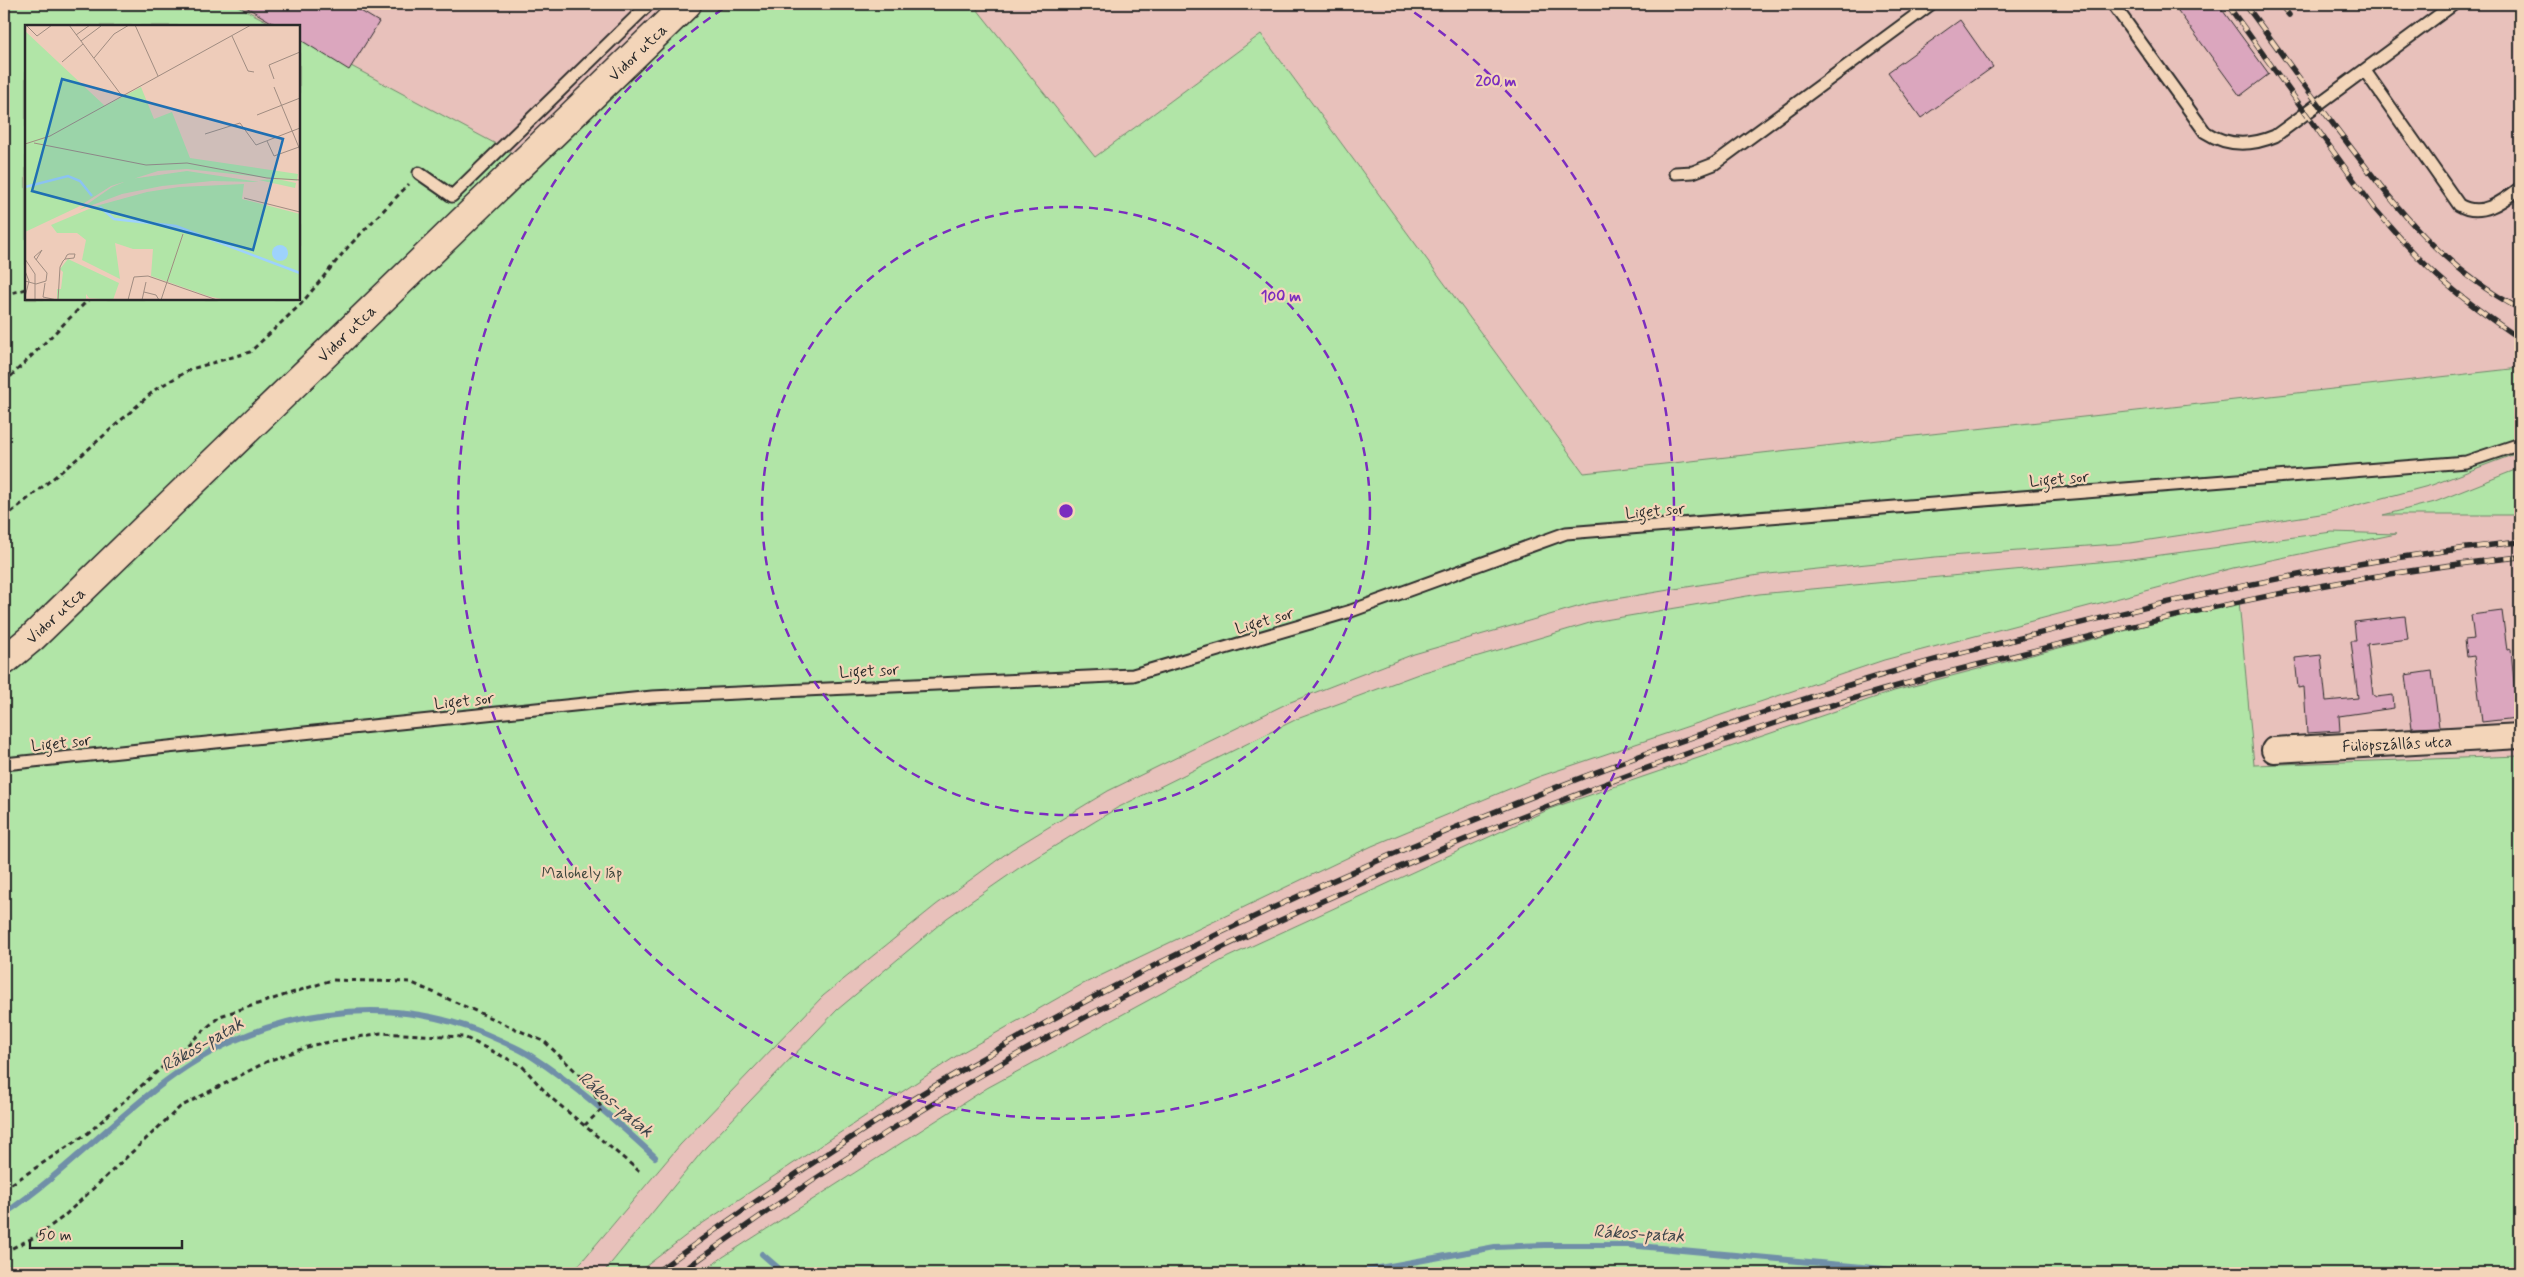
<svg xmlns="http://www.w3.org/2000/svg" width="2524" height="1277" viewBox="0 0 2524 1277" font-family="Mynerve,sans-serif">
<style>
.built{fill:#e8c1bb}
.green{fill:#b1e5a7;stroke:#6e8869}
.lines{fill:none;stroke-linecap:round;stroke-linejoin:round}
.stream{stroke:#708fa8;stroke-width:6}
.building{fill:#dba6be;stroke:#2b2b2b}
.service-casing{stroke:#2b2b2b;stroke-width:15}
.minor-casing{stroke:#2b2b2b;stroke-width:28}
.tertiary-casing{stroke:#2b2b2b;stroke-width:31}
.path{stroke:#2b2b2b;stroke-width:3;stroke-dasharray:5 4;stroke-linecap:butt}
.service{stroke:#f3d5b9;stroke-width:11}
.minor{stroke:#f3d5b9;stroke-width:24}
.tertiary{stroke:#f3d5b9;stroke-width:28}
.rail-casing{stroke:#2b2b2b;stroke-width:5.5}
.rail{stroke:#f3d5b9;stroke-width:4;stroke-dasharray:11;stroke-linecap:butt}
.ring{fill:none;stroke:#7b2cbf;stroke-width:2.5;stroke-dasharray:9 6}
.labels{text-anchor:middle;stroke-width:4.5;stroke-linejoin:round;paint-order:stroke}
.street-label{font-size:16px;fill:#2b2b2b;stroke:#f3d5b9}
.park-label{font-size:16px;fill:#3f473e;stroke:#f3d5b9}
.water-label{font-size:18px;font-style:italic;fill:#3c444a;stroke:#f3d5b9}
.inset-river{fill:none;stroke:#9ed2fc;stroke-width:2.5}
.inset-road{fill:none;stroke:#a08c81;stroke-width:1}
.view{fill:#1f6fb2;fill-opacity:0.15;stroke:#1f6fb2;stroke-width:2.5}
.inset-edge{fill:none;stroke:#2b2b2b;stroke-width:2.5}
.centre{fill:#7b2cbf;stroke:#f3d5b9;stroke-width:2.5}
.ring-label{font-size:15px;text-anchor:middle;font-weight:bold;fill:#7b2cbf;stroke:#f3d5b9;stroke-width:4.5;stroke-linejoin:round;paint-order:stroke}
</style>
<rect width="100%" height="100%" fill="#eeccba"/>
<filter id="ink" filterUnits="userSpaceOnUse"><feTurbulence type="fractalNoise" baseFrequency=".02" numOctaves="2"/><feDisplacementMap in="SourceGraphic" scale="10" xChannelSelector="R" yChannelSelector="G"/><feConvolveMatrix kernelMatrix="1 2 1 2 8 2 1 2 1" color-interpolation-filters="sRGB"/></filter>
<g filter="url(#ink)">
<!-- built -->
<g class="built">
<polygon points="234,4 705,4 535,165 299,38 299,26 276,26"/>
<polygon points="973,4 2520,4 2520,368 1584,473 1261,34 1095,157"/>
<polygon points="2520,452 2520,468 2435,502 2386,514 2520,515 2520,756 2253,765 2239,601 1552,808 1228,957 987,1088 723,1257 701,1273 637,1273 697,1227 961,1053 1081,985 1372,846 1538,777 1884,660 2233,568 2393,535 2332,532 2131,559 1759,594 1593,622 1421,673 1297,719 1117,808 1019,868 947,918 705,1148 603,1273 572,1273 680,1145 823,996 936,905 1011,850 1108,791 1288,703 1414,654 1591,603 1759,575 1935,557 2130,543 2327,513"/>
</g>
<!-- green -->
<g class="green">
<polygon points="4,4 234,4 276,26 26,26 26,299 299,299 299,38 535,165 705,4 973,4 1095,157 1261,34 1584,473 2520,368 2520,452 2432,485 2327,513 2130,543 1935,557 1759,575 1591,603 1414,654 1288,703 1108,791 1011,850 936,905 823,996 680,1145 572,1273 4,1273"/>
<polygon points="2520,468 2520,515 2383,515 2435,502"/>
<polygon points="2332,532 2396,534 2233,568 1884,660 1538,777 1372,846 1081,985 961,1053 697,1227 637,1273 603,1273 705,1148 837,1010 947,918 1019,868 1117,808 1297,719 1421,673 1593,622 1759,594 2131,559"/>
<polygon points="2239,601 2254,765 2520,756 2520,1273 701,1273 723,1257 987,1088 1228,957 1552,808 1894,691"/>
</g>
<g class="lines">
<!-- stream -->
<g class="stream">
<path d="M4 1214C62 1175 110 1123 166 1081 260 1010 388 988 497 1039 508 1044 521 1049 531 1056 576 1085 616 1121 655 1157"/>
<polyline points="762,1254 784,1273"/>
<polyline points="1352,1273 1495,1247 1545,1245 1628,1245 1926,1273"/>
</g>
</g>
<!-- building -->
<g class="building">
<polygon points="241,4 349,4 379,22 349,70 299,39 299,26 278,26"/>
<polygon points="2173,4 2218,4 2269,74 2240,96"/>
<polygon points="1960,20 1993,67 1921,118 1888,72"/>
<polygon points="2502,611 2507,650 2511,649 2517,718 2482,722 2474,656 2467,657 2465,640 2474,639 2471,615"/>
<polygon points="2405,616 2408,639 2367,644 2373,695 2376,697 2393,695 2394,708 2339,716 2340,731 2307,733 2304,687 2298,688 2295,658 2321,655 2326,701 2358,698 2351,641 2356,641 2354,622"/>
<polygon points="2432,671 2439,727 2412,728 2405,675"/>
</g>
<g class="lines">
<defs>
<g id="service">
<path d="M2113 4 2205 132C2228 147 2251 146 2275 136L2454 4"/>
<path d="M2365 71 2459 205C2481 218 2502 202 2520 188"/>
<polyline points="419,173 452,196 649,4"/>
<polyline points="1675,173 1693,172 1714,164 1931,4"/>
<polyline points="4,764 652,697 1133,675 1351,611 1566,533 2466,462 2520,444"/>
</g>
<polyline id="minor" points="2274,750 2520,736"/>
<polyline id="tertiary" points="4,661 33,637 687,4"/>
</defs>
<!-- service casing -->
<use href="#service" class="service-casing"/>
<!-- minor casing -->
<use href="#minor" class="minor-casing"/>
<!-- tertiary casing -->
<use href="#tertiary" class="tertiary-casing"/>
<!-- path -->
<g class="path">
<polyline points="4,295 26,289"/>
<polyline points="4,383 89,299"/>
<polyline points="4,518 83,454 156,389 191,369 250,352 301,304 348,247 409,184"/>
<polyline points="4,1189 88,1133 220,1016 332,980 410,982 545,1042 589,1084 602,1109 585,1125"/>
<polyline points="4,1252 37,1236 63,1217 180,1107 268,1061 313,1045 381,1033 464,1037 522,1066 550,1097 639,1171"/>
<polyline points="1533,1273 1561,1273"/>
</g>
<!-- service -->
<use href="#service" class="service"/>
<!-- minor -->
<use href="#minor" class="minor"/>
<!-- tertiary -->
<use href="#tertiary" class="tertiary"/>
<defs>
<g id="rail">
<path d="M2227 4 2374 208C2391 227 2407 247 2426 265 2454 293 2488 317 2520 339"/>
<path d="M2245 4C2280 51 2314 99 2349 145 2400 212 2444 269 2520 309"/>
<polyline points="2280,4 2289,15"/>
<path d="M655 1273C756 1200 860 1128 969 1066 1183 942 1410 840 1642 755 1728 724 1815 694 1903 669 1942 657 1982 648 2021 638 2186 596 2351 559 2520 542"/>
<path d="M680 1273C774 1205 872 1139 973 1080 1143 980 1322 897 1505 823 1638 770 1774 719 1912 682 1951 671 1990 662 2029 652 2191 610 2353 574 2520 557"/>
</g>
</defs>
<!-- rail casing -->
<use href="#rail" class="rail-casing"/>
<!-- rail -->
<use href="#rail" class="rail"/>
</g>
</g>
<!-- distance rings -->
<g class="ring">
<circle cx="1066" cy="511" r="304"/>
<path d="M1402 4A608 608 0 1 1 730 4"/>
</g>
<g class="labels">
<!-- street labels -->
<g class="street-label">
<text transform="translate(637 52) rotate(-44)" y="6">Vidor utca</text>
<text transform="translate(346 333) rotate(-44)" y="6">Vidor utca</text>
<text transform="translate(2059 478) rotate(-5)" y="6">Liget sor</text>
<text transform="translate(1655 510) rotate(-5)" y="6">Liget sor</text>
<text transform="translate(55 615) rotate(-43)" y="6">Vidor utca</text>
<text transform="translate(1264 620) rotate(-16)" y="6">Liget sor</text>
<text transform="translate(869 670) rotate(-3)" y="6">Liget sor</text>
<text transform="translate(464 700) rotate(-6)" y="6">Liget sor</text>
<text transform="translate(61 742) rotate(-6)" y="6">Liget sor</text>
<text transform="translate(2397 743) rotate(-3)" y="6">Fülöpszállás utca</text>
</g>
<!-- park labels -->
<g class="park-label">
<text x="582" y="878">Malohely láp</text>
</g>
<!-- water labels -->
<g class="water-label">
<text transform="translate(202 1044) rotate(-30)" y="6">Rákos-patak</text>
<text transform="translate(616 1104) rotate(40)" y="6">Rákos-patak</text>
<text transform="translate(1639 1233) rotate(3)" y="6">Rákos-patak</text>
</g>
</g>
<!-- overview -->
<g transform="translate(25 25)">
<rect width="275" height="275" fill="#eeccba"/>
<path d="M0 6 80 81 116 62 129 94 147 87 165 133 273 149 272 156 162 144 133 146 86 161 53 182 0 207ZM162 146 234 157 187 156 137 161 97 169 54 185 87 162 106 154ZM252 154 271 158 270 163 234 155ZM219 159 217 174 275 189V275H201L183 271 126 251 128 224H108L90 218 95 254 57 235 61 215 52 208H32L26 200 71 181 122 167 154 162ZM43 234 94 258 88 275 64 273 61 269V274L32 275V264H36L38 247 35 244Z" fill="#b1e5a7"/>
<path d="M247 228a8 8 0 1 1 16 0a8 8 0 1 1-16 0Z" fill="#9ed2fc"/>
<path class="inset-river" d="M0 162 43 151 55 156 67 171M75 182 89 194 151 201 275 248"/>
<path class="inset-road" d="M1 0 12 11 27 0M44 0 97 71M110 0 133 51M51 10 65 0M207 11 223 46 229 47M56 16 76 1M69 33 89 9 104 0M37 37 58 19M249 54 244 40 275 27M249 62 275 125M232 90 275 73M180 109 215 98 231 120 275 103M242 116 249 131 274 122M9 118 121 140 162 138 242 153 275 155M0 119 25 111 226 0M219 173 275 187M0 234 10 249V275M0 246 4 256 0 272M0 256 11 259 21 256 22 248 9 232 17 225 11 235M20 258 18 272 32 275M119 267 131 270 134 275M33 275 35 242 38 236 40 234 42 230 44 229H50L49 233 40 234M103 275 109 252 123 251 192 275M117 275 121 257M136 275 158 209"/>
<path class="view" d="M37 54 258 114 228 225 7 166Z"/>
<rect width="275" height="275" class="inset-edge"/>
</g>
<circle cx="1066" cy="511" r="8" class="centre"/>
<g class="ring-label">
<text x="1496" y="86">200 m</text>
<text x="1281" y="301">100 m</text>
</g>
<!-- margin -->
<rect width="2524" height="1277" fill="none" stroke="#f3d5b9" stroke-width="20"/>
<rect x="10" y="10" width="2504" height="1257" fill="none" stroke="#2b2b2b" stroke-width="2" filter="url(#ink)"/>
<!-- scale -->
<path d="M30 1240v8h152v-8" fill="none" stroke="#2b2b2b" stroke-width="2.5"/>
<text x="38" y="1240" font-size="15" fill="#2b2b2b" stroke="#f3d5b9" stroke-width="4" paint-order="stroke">50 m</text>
</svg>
